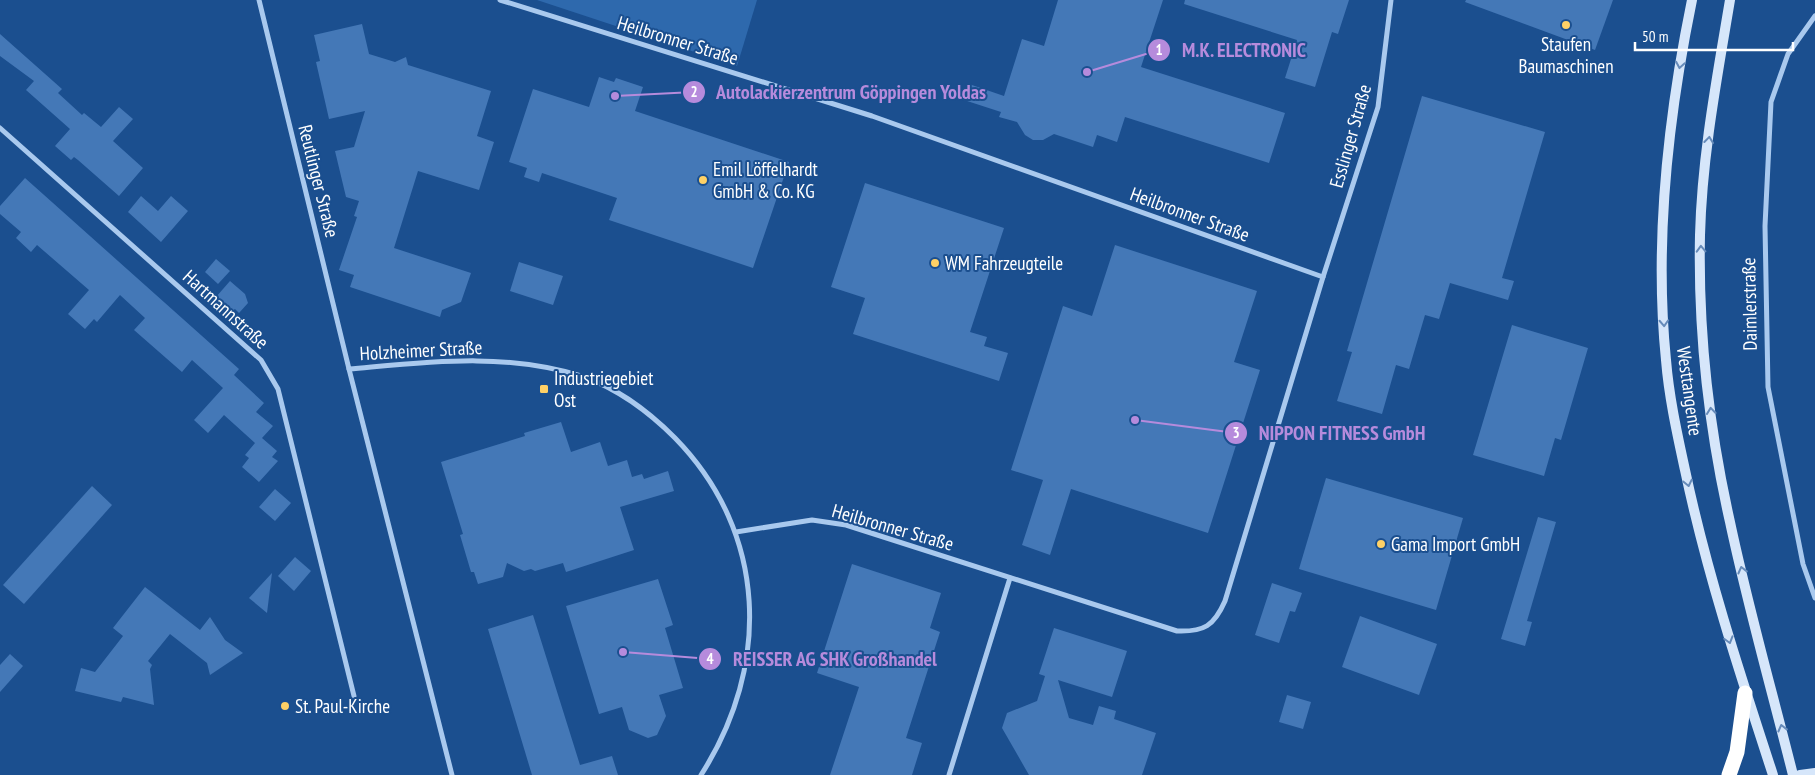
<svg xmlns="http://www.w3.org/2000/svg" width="1815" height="775" viewBox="0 0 1815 775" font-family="'PT Sans Narrow',sans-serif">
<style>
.green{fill:#2e69ad}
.building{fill:#4478b7}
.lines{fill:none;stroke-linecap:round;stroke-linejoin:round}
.street{stroke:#a9c9ee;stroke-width:5}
.secondary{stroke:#d6e6fa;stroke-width:10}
.highway{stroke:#fff;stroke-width:15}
.oneway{stroke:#668bba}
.poi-dot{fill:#ffd166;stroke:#1b4f8f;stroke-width:2}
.labels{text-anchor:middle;stroke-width:4;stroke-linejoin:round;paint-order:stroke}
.street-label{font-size:19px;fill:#fff;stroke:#1b4f8f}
.poi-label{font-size:19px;fill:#fff;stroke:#1b4f8f;text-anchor:start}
.leader{fill:none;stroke:#b68bdc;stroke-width:2}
.callout-dot{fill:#b68bdc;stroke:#1b4f8f;stroke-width:2}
.mark-label{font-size:15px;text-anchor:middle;font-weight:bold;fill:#fff}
.callout-label{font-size:20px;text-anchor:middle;font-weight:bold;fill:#b68bdc;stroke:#1b4f8f;stroke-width:4;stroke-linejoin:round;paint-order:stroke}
</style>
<rect width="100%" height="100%" fill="#1b4f8f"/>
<!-- green -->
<polygon class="green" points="537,0 757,0 737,66"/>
<!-- building -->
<g class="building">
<polygon points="1058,0 1163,0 1141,67 1285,113 1269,163 1125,117 1117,142 1097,135 1093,147 1054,134 1043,140 1033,140 1025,135 1017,122 999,117 1001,112 964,100 969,84 1004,96 1022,39 1044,46"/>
<polygon points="1185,0 1349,0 1338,34 1332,32 1315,87 1285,78 1297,40 1184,4"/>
<polygon points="1466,0 1613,0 1595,50 1465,2"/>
<polygon points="362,24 369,54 395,62 406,57 408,65 491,91 477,136 494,142 479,190 418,171 394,248 471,273 461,302 442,310 440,317 350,287 354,275 339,270 357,217 354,216 359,201 346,197 335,151 354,147 365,111 329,119 316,62 320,61 314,35"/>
<polygon points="0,34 62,89 58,93 82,115 84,113 101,127 119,107 133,119 113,141 143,168 119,196 78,160 74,157 71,160 55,146 70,129 26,90 34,81 0,56"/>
<polygon points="599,77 614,82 616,78 643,87 635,111 789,162 753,268 609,220 617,198 542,173 539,182 524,177 527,168 509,162 533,89 589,107"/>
<polygon points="1422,96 1545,132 1502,278 1514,281 1508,300 1450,283 1439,319 1425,315 1409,369 1396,365 1382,414 1337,401 1352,352 1347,351"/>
<polygon points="25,178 239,369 234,375 264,403 256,412 273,426 262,438 277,451 272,457 278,461 259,482 242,467 249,458 245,455 255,443 224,415 208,433 194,420 223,388 192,360 182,372 134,330 145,318 120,295 97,322 94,319 85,329 68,314 89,290 37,245 31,252 16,238 21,232 0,214 0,206"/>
<polygon points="865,183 1004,228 970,332 987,337 984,346 1008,353 999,381 853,334 865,298 831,287"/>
<polygon points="141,196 158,211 171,196 188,211 161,242 128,212"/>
<polygon points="1115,245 1257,291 1234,362 1260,370 1208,533 1071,489 1050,555 1022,545 1043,480 1011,470 1063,306 1092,316"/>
<polygon points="216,259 230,271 218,284 205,272"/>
<polygon points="519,262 563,276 553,305 510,291"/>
<polygon points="230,281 245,294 248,303 239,313 235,309 232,311 216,297"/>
<polygon points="1512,325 1588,348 1561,440 1555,438 1544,476 1473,455"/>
<polygon points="561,422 571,452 600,442 608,466 627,460 632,477 642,474 644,479 668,471 674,491 620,507 634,550 566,572 563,563 535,571 531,569 524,571 507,563 503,577 478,584 474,572 471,572 460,535 463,534 441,462 525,436 524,433"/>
<polygon points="1326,478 1463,518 1436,610 1299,569"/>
<polygon points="92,486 112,505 24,604 3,585"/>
<polygon points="275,489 291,503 275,521 259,507"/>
<polygon points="1538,517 1556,522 1527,621 1532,622 1525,646 1501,639"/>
<polygon points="295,557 311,571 294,591 278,576"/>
<polygon points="852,564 941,593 930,628 940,632 906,738 922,743 912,775 830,775 859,687 817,673"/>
<polygon points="272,573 267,613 249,598"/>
<polygon points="658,579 673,625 665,628 683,688 659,695 666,716 657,735 648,738 629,730 622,707 599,714 566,606"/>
<polygon points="1272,583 1302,593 1295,612 1290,611 1279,643 1255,635"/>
<polygon points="145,587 200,630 210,617 225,640 243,653 210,675 207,663 170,634 148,661 152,665 150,669 154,705 123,697 121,702 75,691 81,668 95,672 123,636 113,628"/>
<polygon points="533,615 580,765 612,756 618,775 532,775 488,629"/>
<polygon points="1360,616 1437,644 1419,695 1342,667"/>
<polygon points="1054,628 1127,651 1112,697 1058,680 1069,718 1093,725 1099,706 1116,711 1114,719 1156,733 1142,775 1029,775 1002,728 1007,713 1037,701 1045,676 1039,674"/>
<polygon points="10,654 23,666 0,692 0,665"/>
<polygon points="1287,695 1311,702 1303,729 1279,722"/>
</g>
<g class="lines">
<!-- street -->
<g class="street">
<polyline points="259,0 349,369 452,775"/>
<polyline points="500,0 872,116 1323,277"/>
<polyline points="1815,16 1788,54 1771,102 1765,226 1768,387 1803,564 1815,598"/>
<polyline points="0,128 261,360 278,389 354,696"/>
<path d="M349 369C429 362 503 352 581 376 616 387 650 413 675 438 768 533 771 666 701 775"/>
<path d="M736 532 812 520 846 525 1177 631C1204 632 1214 626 1225 601L1323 277 1378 107 1391 0"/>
<polyline points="949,775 1010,578"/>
</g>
<!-- secondary -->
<g class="secondary">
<path d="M1692 0C1668 117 1654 241 1666 360 1669 397 1677 433 1685 470 1707 574 1740 674 1773 775"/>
<path d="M1730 0C1717 78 1702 156 1700 235 1698 330 1709 429 1730 522 1748 607 1772 691 1793 775"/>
<polyline points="1800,775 1815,773"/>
</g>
<!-- highway -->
<polyline class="highway" points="1729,775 1737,752 1745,693"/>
</g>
<!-- one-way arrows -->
<defs><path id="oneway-chevron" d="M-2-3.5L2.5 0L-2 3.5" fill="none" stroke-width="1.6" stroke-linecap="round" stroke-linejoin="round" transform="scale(1.25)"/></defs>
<g class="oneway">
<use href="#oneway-chevron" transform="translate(1680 65) rotate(100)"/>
<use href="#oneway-chevron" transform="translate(1709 140) rotate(-83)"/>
<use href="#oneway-chevron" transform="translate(1701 249) rotate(-92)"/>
<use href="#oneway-chevron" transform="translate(1664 323) rotate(87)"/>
<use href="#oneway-chevron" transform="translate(1711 411) rotate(-96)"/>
<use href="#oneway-chevron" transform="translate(1688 483) rotate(78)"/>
<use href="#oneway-chevron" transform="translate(1742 570) rotate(-104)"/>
<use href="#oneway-chevron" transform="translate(1729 640) rotate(74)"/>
<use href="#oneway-chevron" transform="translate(1782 728) rotate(-104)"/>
</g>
<!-- markers -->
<g class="poi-dot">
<circle cx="1566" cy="25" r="5"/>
<circle cx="703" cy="180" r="5"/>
<circle cx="935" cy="263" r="5"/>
<rect x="539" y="384" width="10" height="10" rx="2.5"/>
<circle cx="1381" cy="544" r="5"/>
<circle cx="285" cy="706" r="5"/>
</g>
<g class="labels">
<!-- street labels -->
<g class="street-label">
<text transform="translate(678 40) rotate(17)" y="7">Heilbronner Straße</text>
<text transform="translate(1350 136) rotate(-74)" y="7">Esslinger Straße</text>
<text transform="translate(319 181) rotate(76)" y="7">Reutlinger Straße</text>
<text transform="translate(1190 214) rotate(20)" y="7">Heilbronner Straße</text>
<text transform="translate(1749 304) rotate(-91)" y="7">Daimlerstraße</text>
<text transform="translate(226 309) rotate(42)" y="7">Hartmannstraße</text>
<text transform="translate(421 350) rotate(-3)" y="7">Holzheimer Straße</text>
<text transform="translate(1690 391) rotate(82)" y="7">Westtangente</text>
<text transform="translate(893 527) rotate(16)" y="7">Heilbronner Straße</text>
</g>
<!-- poi labels -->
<g class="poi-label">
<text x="1566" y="51" text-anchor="middle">Staufen<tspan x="1566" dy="22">Baumaschinen</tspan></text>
<text x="713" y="176">Emil Löffelhardt<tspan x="713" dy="22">GmbH &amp; Co. KG</tspan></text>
<text x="945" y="270">WM Fahrzeugteile</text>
<text x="554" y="385">Industriegebiet<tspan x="554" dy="22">Ost</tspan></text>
<text x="1391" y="551">Gama Import GmbH</text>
<text x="295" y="713">St. Paul-Kirche</text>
</g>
</g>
<!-- callouts -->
<path class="leader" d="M1087 72L1159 50M615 96L694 92M1135 420L1236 433M623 652L710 659"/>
<g class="callout-dot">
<circle cx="1087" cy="72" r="5"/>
<circle cx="615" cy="96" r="5"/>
<circle cx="1135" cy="420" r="5"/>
<circle cx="623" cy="652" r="5"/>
<circle cx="1159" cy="50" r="12"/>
<circle cx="694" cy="92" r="12"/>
<circle cx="1236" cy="433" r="12"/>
<circle cx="710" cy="659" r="12"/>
</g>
<g class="mark-label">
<text x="1159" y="55">1</text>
<text x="694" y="97">2</text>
<text x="1236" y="438">3</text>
<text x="710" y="664">4</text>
</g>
<g class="callout-label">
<text x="1244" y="57">M.K. ELECTRONIC</text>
<text x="851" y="99">Autolackierzentrum Göppingen Yoldas</text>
<text x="1342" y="440">NIPPON FITNESS GmbH</text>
<text x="835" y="666">REISSER AG SHK Großhandel</text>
</g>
<!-- scale -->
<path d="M1635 42v8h158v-8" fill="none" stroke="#ffffff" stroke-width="2.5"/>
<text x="1642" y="42" font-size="15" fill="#ffffff" stroke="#1b4f8f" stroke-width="4" paint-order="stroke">50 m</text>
</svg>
